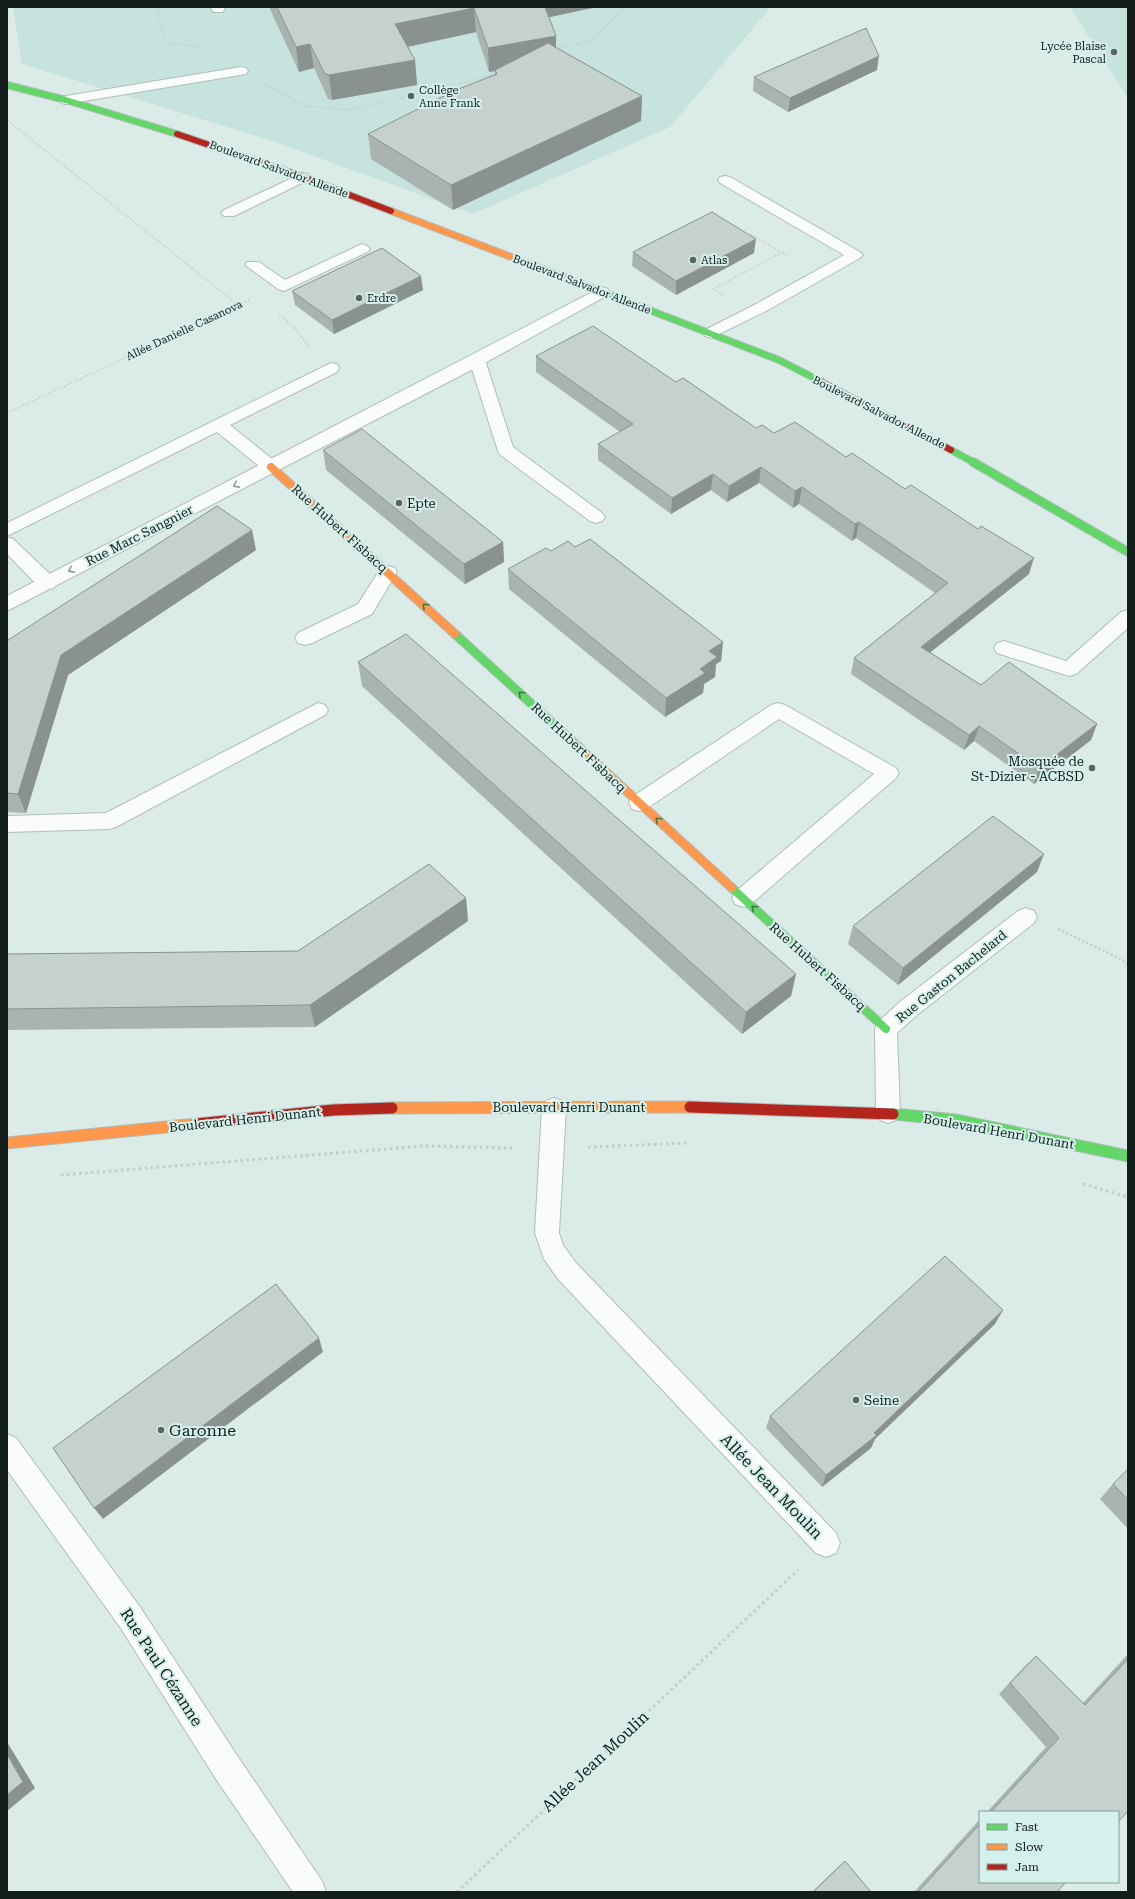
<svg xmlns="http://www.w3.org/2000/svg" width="1135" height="1899" viewBox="0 0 1135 1899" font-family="'Roboto Serif',serif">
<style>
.built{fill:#c7e3de}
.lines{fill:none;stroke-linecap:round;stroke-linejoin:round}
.lane-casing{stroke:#b0bdba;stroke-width:2}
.street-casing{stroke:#b0bdba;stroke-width:2}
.fast-far2-casing{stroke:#b0bdba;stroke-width:8}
.fast-far1-casing{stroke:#b0bdba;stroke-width:10}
.fast-casing{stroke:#b0bdba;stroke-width:13}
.slow-far2-casing{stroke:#b0bdba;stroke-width:8}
.slow-far1-casing{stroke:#b0bdba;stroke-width:10}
.slow-casing{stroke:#b0bdba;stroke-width:13}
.jam-far1-casing{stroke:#b0bdba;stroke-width:8}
.jam-casing{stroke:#b0bdba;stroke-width:13}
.path-far2{stroke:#c6cbcb;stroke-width:1.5;stroke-dasharray:1.5 2;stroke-linecap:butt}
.path-far1{stroke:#c6cbcb;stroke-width:2.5;stroke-dasharray:2 2.5;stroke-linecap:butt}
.path{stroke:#c6cbcb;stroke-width:3;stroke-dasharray:2.5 3.5;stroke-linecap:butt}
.lane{fill:#fafcfc;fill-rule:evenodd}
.street{fill:#fafcfc;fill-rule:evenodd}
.fast-far2{stroke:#63d668;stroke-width:6}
.fast-far1{stroke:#63d668;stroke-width:8}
.fast{stroke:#63d668;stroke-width:11}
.slow-far2{stroke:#ff974d;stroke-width:6}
.slow-far1{stroke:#ff974d;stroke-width:8}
.slow{stroke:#ff974d;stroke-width:11}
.jam-far1{stroke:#b3261e;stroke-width:6}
.jam{stroke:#b3261e;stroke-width:11}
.wall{fill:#a9b4b2}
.shaded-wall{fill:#8a9291}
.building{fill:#c5d1cf;stroke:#8a9291}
.oneway{stroke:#929897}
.oneway2{stroke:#3b7a42}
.poi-dot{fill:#596563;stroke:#d5f1ec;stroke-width:1.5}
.labels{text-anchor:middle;stroke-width:4;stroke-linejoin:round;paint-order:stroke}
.far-poi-label{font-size:11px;fill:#131d1c;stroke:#d5f1ec;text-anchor:start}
.far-street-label{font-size:11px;fill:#131d1c;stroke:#d5f1ec}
.poi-label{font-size:13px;fill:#131d1c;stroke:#d5f1ec;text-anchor:start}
.street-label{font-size:13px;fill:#131d1c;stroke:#d5f1ec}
.near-poi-label{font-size:16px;fill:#131d1c;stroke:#d5f1ec;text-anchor:start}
.near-street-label{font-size:16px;fill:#131d1c;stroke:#d5f1ec}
</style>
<rect width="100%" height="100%" fill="#dbebe8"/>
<!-- built -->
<g class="built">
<polygon points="13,7 771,7 670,127 473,214 267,139 22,64"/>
<polygon points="1070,7 1128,7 1128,98"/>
</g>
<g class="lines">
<defs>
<g id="lane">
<polygon points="211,7 225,7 223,12 213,12"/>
<polygon points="241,67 246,68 248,71 246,74 66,104 61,103 59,100 61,97 66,96"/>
<polygon points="303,173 308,174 310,177 308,180 234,216 224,216 221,213 224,210"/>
<polygon points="725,176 730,177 860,252 863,255 860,258 768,310 711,338 705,336 703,333 705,330 756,304 844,255 720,183 718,180 720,177"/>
<polygon points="477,355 483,356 485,360 513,447 602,513 605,517 602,521 596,523 590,521 499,454 469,360 471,356"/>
<polygon points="331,363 337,364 339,368 337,372 230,425 277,463 280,467 277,471 271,473 265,471 217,432 7,536 7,523"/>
<polygon points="7,537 13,539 54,578 56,583 54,588 47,589 40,588 7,554"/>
<polygon points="388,566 395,568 397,572 372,614 312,643 305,645 298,643 295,638 298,633 358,604 381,568"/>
<polygon points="1128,610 1128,628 1076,674 1069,676 997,653 994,648 997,643 1004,641 1066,661 1121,612"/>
<polygon points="318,703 325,705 328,710 325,715 116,827 109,829 7,832 7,816 106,813"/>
<polygon points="778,703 785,705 896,768 899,773 896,778 751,904 743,907 735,904 732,898 735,892 874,774 779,719 646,809 639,811 632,809 629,803 632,797 771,705"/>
</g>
<g id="street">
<polygon points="362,244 367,246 370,249 367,252 284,291 278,289 245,265 247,262 259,262 285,280"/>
<polygon points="602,287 608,289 610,292 608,295 483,364 7,611 7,596"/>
<polygon points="1026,908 1034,911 1037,917 1034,923 917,1015 897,1033 900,1113 896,1120 888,1123 880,1120 876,1113 875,1029 878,1022 901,1001 1018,911"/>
<polygon points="554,1098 562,1101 566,1108 559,1233 563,1245 576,1263 836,1533 840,1543 836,1553 826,1557 816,1553 558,1279 544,1259 535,1233 542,1108 546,1101"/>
<polygon points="7,1434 16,1438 140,1607 238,1757 322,1881 326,1892 293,1892 216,1779 120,1627 7,1470"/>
</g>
<g id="fast-far2">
<polyline points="7,85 66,100 177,134"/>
<polyline points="566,278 779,360 816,379"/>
<polyline points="951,450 975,463"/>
</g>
<g id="fast-far1">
<polyline points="973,462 1128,552"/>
<polyline points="455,634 583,751"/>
<polyline points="732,888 886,1029"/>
</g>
<polyline id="fast" points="893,1114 956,1120 1128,1156"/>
<polyline id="slow-far2" points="391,211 566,278"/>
<g id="slow-far1">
<polyline points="271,467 455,634"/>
<polyline points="583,751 732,888"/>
</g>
<g id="slow">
<polyline points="392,1108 690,1107"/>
<polyline points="7,1143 196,1124"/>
</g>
<g id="jam-far1">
<polyline points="177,134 303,177 391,211"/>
<polyline points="816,379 951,450"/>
</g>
<g id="jam">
<polyline points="690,1107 893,1114"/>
<polyline points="196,1124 333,1110 392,1108"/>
</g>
</defs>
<!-- lane casing -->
<use href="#lane" class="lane-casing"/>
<!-- street casing -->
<use href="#street" class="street-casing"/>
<!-- fast-far2 casing -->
<use href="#fast-far2" class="fast-far2-casing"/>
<!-- fast-far1 casing -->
<use href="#fast-far1" class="fast-far1-casing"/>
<!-- fast casing -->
<use href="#fast" class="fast-casing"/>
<!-- slow-far2 casing -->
<use href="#slow-far2" class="slow-far2-casing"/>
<!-- slow-far1 casing -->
<use href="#slow-far1" class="slow-far1-casing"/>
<!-- slow casing -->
<use href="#slow" class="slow-casing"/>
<!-- jam-far1 casing -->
<use href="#jam-far1" class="jam-far1-casing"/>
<!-- jam casing -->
<use href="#jam" class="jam-casing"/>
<!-- path-far2 -->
<g class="path-far2">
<polyline points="156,7 166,43 204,47"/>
<polyline points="556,49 593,40 624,7"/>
<polyline points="267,85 305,106 351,110 482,78 497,71"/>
<polyline points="7,120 238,305"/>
<polyline points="747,236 751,234 789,257"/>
<polyline points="722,295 713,289 781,253"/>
<polyline points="279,314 295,328 309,347"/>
<polyline points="7,413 251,299"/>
</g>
<!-- path-far1 -->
<polyline class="path-far1" points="1058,929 1121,959 1128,965"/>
<!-- path -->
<g class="path">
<polyline points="588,1147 687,1143"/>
<polyline points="61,1175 424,1146 515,1148"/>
<polyline points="1083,1184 1128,1197"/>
<polyline points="457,1892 798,1570"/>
</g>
<!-- lane -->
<use href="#lane" class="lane"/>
<!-- street -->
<use href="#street" class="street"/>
<!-- fast-far2 -->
<use href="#fast-far2" class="fast-far2"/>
<!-- fast-far1 -->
<use href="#fast-far1" class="fast-far1"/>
<!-- fast -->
<use href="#fast" class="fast"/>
<!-- slow-far2 -->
<use href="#slow-far2" class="slow-far2"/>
<!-- slow-far1 -->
<use href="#slow-far1" class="slow-far1"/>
<!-- slow -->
<use href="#slow" class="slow"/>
<!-- jam-far1 -->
<use href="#jam-far1" class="jam-far1"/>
<!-- jam -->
<use href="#jam" class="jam"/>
</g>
<!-- wall -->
<g class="wall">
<polygon points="269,7 597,7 549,17 556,47 642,96 641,121 453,210 371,159 368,134 495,74 495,71 489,72 476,32 408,47 415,60 417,85 332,100 328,99 314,68 299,72"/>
<polygon points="877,70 788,112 753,91 754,77"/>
<polygon points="633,252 754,253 676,295 632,266"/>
<polygon points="423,290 334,334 295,305 292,291"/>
<polygon points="536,356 676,382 756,428 846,457 1029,574 930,652 981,685 1097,724 1091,740 1034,784 974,741 964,750 851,674 854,658 935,593 856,538 852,541 799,504 793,508 759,483 727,502 711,490 671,514 598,460 598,444 620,432 536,372"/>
<polygon points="323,450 503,542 504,562 465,584 326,470"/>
<polygon points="575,547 723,642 721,661 716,664 715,677 704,684 703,693 665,717 509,589 508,569"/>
<polygon points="256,550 68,675 26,813 7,812 7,644"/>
<polygon points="358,662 796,974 791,996 742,1034 362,686"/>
<polygon points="1037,872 898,985 848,944 853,926"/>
<polygon points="466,898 468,921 315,1027 7,1030 7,954 298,951"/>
<polygon points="995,1324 875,1439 871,1448 822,1487 766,1428 770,1416"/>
<polygon points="1128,1469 1128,1529 1100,1499 1113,1484"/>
<polygon points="1128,1654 1128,1811 1118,1812 987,1812 1046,1747 999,1694 1024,1667 1036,1656 1083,1703"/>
<polygon points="980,1819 980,1882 1057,1892 914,1892"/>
<polygon points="845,1861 871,1892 812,1892 837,1868"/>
</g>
<!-- shaded-wall -->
<g class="shaded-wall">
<polygon points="541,7 597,7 541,19"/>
<polygon points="474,8 476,32 397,49 395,24"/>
<polygon points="556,36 556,61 495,70 495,71 489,72 488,48"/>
<polygon points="310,44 314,68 299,72 296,47"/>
<polygon points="879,56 877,70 788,112 790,98"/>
<polygon points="415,60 417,85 332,100 329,75"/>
<polygon points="642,96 641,121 453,210 451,185"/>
<polygon points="756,239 754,253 676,295 676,281"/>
<polygon points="421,276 423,290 334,334 332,320"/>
<polygon points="761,467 759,483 727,502 729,486"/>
<polygon points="713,474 711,490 671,514 672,498"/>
<polygon points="802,487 799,504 793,508 795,491"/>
<polygon points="859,522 856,538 852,541 855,524"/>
<polygon points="252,530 256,550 68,675 26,813 18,794 61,655"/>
<polygon points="503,542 504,562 465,584 464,564"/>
<polygon points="1034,558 1029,574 917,663 921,647"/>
<polygon points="723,642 721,661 716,664 715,677 704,684 703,693 665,717 666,698 700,669 709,651"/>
<polygon points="1097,724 1091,740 1034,784 1039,768"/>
<polygon points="979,726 974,741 964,750 969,735"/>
<polygon points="1044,854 1037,872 898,985 903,968"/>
<polygon points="466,898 468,921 315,1027 310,1005"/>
<polygon points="796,974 791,996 742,1034 746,1012"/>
<polygon points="1003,1310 995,1324 875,1439 871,1448 822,1487 826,1475 874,1433"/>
<polygon points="319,1338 323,1352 103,1519 94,1508"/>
<polygon points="7,1742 35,1788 7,1811"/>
</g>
<!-- building -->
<g class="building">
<polygon points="277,7 545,7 556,36 488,48 474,8 395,24 415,60 329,75 325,74 310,44 296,47"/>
<polygon points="866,28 879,56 790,98 754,77"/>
<polygon points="548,43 642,96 451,185 368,134 456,90 497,74 495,70"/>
<polygon points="712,212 756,239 676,281 633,252"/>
<polygon points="382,248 421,276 332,320 292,291"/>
<polygon points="593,326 676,382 683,378 756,428 762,425 774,433 795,422 846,457 852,453 905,489 911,485 978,529 981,526 1034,558 921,647 981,685 1009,662 1097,724 1039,768 979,726 969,735 854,658 948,583 859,522 855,524 802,487 795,491 761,467 729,486 713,474 672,498 598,444 633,424 536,356"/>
<polygon points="362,429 503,542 464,564 323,450"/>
<polygon points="217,506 252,530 61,655 18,794 7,793 7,644 8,640"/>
<polygon points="590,539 723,642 709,651 717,657 700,669 705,673 666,698 508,569 546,548 551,551 568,541 575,547"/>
<polygon points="406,634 796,974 746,1012 358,662"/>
<polygon points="993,816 1044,854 903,968 853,926"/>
<polygon points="429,864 466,898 310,1005 7,1009 7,954 298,951"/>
<polygon points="945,1256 1003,1310 874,1433 877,1435 826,1475 770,1416"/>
<polygon points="276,1284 319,1338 94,1508 53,1448"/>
<polygon points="1128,1469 1128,1500 1113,1484"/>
<polygon points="1036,1656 1085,1705 1128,1659 1128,1811 1118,1822 1118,1812 991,1812 1059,1738 1010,1683"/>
<polygon points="7,1754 23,1782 7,1795"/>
<polygon points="980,1824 980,1882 1066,1882 1057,1892 918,1892"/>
<polygon points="845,1861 871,1892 815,1892 814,1891"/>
</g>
<!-- one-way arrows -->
<defs><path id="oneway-chevron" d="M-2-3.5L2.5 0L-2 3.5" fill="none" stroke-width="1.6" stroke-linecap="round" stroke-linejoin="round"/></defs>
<g class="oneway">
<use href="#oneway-chevron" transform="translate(236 485) rotate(153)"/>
<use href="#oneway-chevron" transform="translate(71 570) rotate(153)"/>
</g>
<g class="oneway2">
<use href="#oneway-chevron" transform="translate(425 606) rotate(-137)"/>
<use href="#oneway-chevron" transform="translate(521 694) rotate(-137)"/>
<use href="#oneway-chevron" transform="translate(658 820) rotate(-137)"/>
<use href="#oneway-chevron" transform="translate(754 908) rotate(-138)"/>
</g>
<!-- markers -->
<g class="poi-dot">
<circle cx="1114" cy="52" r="4"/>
<circle cx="411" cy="96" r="4"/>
<circle cx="693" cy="260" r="4"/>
<circle cx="359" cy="298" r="4"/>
<circle cx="399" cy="503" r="4"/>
<circle cx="1092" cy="768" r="4"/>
<circle cx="856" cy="1400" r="4"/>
<circle cx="161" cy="1430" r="4"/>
</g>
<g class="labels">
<!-- far-poi labels -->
<g class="far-poi-label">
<text x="1106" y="50" text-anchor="end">Lycée Blaise<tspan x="1106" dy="13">Pascal</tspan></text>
<text x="419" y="94">Collège<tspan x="419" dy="13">Anne Frank</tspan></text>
<text x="701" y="264">Atlas</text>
<text x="367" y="302">Erdre</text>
</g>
<!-- far-street labels -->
<g class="far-street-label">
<text transform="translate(279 169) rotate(20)" y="4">Boulevard Salvador Allende</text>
<text transform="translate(582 284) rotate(21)" y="4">Boulevard Salvador Allende</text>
<text transform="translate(184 330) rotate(-25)" y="4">Allée Danielle Casanova</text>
<text transform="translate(879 412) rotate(27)" y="4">Boulevard Salvador Allende</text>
</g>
<!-- poi labels -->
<g class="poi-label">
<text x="407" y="508">Epte</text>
<text x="1084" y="766" text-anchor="end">Mosquée de<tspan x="1084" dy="15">St-Dizier - ACBSD</tspan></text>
<text x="864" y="1405">Seine</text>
</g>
<!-- street labels -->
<g class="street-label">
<text transform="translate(340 528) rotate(42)" y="5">Rue Hubert Fisbacq</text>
<text transform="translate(139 535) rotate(-27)" y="5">Rue Marc Sangnier</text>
<text transform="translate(579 747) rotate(43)" y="5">Rue Hubert Fisbacq</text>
<text transform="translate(818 966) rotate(42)" y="5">Rue Hubert Fisbacq</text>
<text transform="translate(951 976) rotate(-39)" y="5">Rue Gaston Bachelard</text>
<text x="569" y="1112">Boulevard Henri Dunant</text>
<text transform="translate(245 1119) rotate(-6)" y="5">Boulevard Henri Dunant</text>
<text transform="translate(999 1131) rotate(10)" y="5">Boulevard Henri Dunant</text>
</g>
<!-- near-poi labels -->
<g class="near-poi-label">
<text x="169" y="1436">Garonne</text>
</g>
<!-- near-street labels -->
<g class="near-street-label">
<text transform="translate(772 1486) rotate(46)" y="6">Allée Jean Moulin</text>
<text transform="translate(162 1667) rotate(57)" y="6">Rue Paul Cézanne</text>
<text transform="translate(595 1761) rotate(-43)" y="6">Allée Jean Moulin</text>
</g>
</g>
<!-- border -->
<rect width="1135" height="1899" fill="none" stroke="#131d1c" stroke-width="16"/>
<!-- legend -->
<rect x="979" y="1811" width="140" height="72" fill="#d5f1ec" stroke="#879c99"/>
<rect x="987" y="1824" width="20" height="6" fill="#63d668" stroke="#879c99"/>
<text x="1015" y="1831" font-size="12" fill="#131d1c">Fast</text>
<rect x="987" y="1844" width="20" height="6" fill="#ff974d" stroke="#879c99"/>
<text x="1015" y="1851" font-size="12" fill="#131d1c">Slow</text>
<rect x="987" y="1864" width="20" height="6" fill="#b3261e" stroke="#879c99"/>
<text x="1015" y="1871" font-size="12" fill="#131d1c">Jam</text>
</svg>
